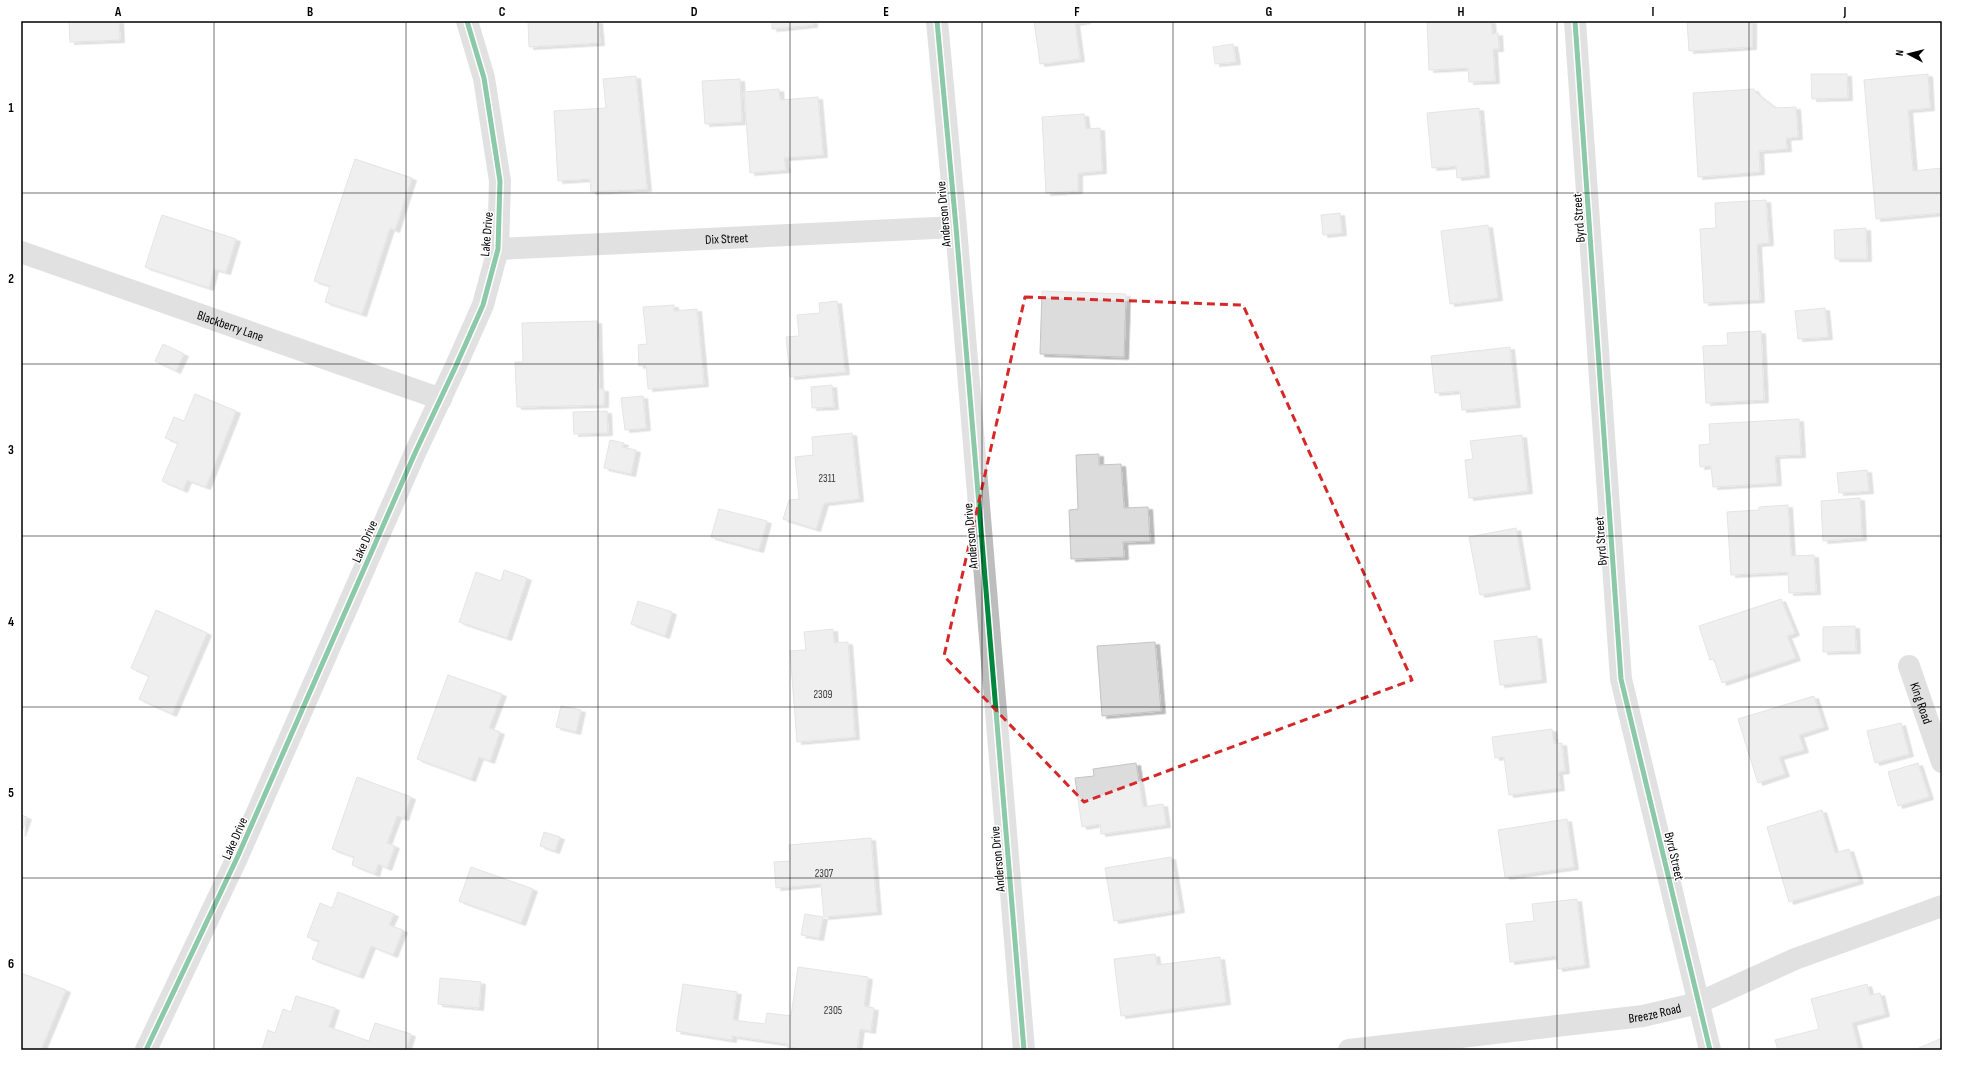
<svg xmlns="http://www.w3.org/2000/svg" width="1963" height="1071" viewBox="0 0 1963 1071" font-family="'Sofia Sans Condensed',sans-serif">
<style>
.building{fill:#dcdcdc;stroke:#c4c4c4;filter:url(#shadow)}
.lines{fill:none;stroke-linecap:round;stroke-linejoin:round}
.minor{stroke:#bdbdbd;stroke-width:22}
.cycleway-casing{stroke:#fff;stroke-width:8}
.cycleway{stroke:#00873e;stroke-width:5}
.marked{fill:none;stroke:#d62828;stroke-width:3;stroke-dasharray:8 5;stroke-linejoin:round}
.grid{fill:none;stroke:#000;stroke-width:1;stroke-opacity:0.55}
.labels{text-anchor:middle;stroke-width:3;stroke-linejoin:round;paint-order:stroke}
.number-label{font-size:11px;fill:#373737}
.street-label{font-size:13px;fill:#000;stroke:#fff}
.neatline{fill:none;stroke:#000;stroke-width:1.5}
.grid-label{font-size:13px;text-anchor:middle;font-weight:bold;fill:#000}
</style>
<defs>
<filter id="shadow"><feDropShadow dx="4.5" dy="2.5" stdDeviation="0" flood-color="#0004"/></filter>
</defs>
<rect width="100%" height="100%" fill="#fff"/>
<!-- building -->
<g class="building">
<polygon points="69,21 119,21 120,40 70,42"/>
<polygon points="528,21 598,21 600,43 529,47"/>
<polygon points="772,21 813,21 813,25 772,29"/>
<polygon points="1034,21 1086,21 1075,23 1080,59 1040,64"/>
<polygon points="1491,21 1492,34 1498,33 1499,49 1493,49 1495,81 1469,82 1468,68 1429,70 1427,22"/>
<polygon points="1687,21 1752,21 1752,47 1689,51"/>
<polygon points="1233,44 1236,62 1215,64 1213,47"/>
<polygon points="1811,74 1847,74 1848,98 1812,99"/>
<polygon points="1928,74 1930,108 1908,110 1913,171 1942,168 1942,213 1876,219 1864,80"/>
<polygon points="636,76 647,189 591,192 590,179 558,181 554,111 606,108 603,79"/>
<polygon points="740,79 742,122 705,124 702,81"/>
<polygon points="779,89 780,100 818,97 823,155 784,158 786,170 750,173 744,92"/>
<polygon points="1754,89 1756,93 1775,108 1796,107 1798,137 1786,138 1787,149 1759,151 1760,172 1698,177 1693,93"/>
<polygon points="1479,108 1485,175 1457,178 1456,166 1432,168 1427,113"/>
<polygon points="1084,114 1086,129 1100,128 1102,171 1078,173 1078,191 1046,193 1042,117"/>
<polygon points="355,159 412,178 395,230 390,228 362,314 325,302 330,286 314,281"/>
<polygon points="1766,200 1769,243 1757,244 1760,300 1704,303 1700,229 1716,228 1715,203"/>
<polygon points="1340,213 1342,233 1323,235 1321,215"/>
<polygon points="162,215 236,239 226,272 214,269 209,288 145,267"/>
<polygon points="1488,225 1498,298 1450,304 1441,231"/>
<polygon points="1866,228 1867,259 1835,259 1834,230"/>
<polygon points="1042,291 1126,294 1124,357 1040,354"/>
<polygon points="837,301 845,372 790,377 786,337 799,336 797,315 820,313 819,303"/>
<polygon points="674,305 674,311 697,309 704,384 648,389 646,365 639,366 638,345 647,344 643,307"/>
<polygon points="1825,308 1828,337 1798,339 1795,311"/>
<polygon points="597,321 599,389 604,389 604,405 517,407 515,362 523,362 522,323"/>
<polygon points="1761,331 1764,400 1706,403 1703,346 1728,345 1727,333"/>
<polygon points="163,344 184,354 176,371 155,361"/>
<polygon points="1510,347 1516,405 1462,410 1460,391 1435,393 1431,356"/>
<polygon points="832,385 834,407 812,408 811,387"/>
<polygon points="195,394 236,411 206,487 187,480 183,490 162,481 178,443 165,438 174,417 184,421"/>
<polygon points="643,396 646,428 625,430 621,398"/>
<polygon points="607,411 608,433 574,434 573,412"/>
<polygon points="1799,419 1801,455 1775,456 1777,483 1713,487 1711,466 1700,467 1699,445 1710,444 1709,424"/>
<polygon points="852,433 859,499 824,503 816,529 783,519 789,500 799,499 795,457 813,455 812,437"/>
<polygon points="1522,435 1528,491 1469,498 1465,460 1473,459 1470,441"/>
<polygon points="610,440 624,443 622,447 636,450 631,474 604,468"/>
<polygon points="1099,454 1099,465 1121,464 1124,508 1148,507 1150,541 1123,542 1124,557 1071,559 1069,510 1078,509 1076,455"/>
<polygon points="1867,470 1869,491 1839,493 1837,473"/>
<polygon points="1860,498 1862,538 1823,541 1821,501"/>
<polygon points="1788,505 1791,556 1814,555 1816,592 1789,593 1788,572 1731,575 1727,512 1759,510 1759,507"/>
<polygon points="719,509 767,521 759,550 711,537"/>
<polygon points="1516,528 1526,587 1480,595 1469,537"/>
<polygon points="504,570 527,578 507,638 459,622 476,572 501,581"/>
<polygon points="1781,599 1795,633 1787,636 1796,658 1722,683 1714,659 1710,660 1699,626"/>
<polygon points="638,601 672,612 665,636 631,624"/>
<polygon points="156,610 207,633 172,714 139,699 149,676 131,668"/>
<polygon points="1855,626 1856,651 1823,652 1823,627"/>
<polygon points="833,629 834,643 848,642 855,737 797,742 790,651 806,650 804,632"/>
<polygon points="1537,636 1542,680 1500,685 1494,641"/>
<polygon points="1155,642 1161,711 1102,716 1097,646"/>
<polygon points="448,675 502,694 489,728 500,732 490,761 479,757 471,779 417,759"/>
<polygon points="1814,696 1824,727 1799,735 1804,750 1779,757 1785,774 1758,783 1738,719"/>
<polygon points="561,706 581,710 576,732 556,727"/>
<polygon points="1901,723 1909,754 1875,763 1867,731"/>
<polygon points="1552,729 1554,744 1562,743 1565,771 1558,772 1560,788 1509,795 1504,757 1495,758 1492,737"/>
<polygon points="1136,763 1143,807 1163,804 1166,825 1101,834 1100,824 1082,827 1075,778 1094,776 1093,769"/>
<polygon points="1918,763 1929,797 1898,806 1888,772"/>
<polygon points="357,777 411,797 404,818 397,816 387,843 395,846 387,868 378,864 375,874 352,865 354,857 332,849"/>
<polygon points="1822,810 1835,853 1849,849 1859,881 1789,902 1767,827"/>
<polygon points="21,815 27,817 21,834"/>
<polygon points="1567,819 1574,867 1505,877 1498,830"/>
<polygon points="544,832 560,837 555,851 540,846"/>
<polygon points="871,838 877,912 824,917 821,884 776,888 774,862 790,861 789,845"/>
<polygon points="1171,857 1180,910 1114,921 1105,868"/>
<polygon points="471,867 533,889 521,923 459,901"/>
<polygon points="338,892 394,914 389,925 403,930 393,955 371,946 359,976 312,959 319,941 307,937 320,903 332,908"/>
<polygon points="1577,899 1585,965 1558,969 1556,956 1510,962 1506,924 1534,921 1532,904"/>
<polygon points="805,914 823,917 819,938 801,935"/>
<polygon points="1155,954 1157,965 1220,957 1226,1002 1121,1016 1114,959"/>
<polygon points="798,967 868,977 864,1006 874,1008 871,1031 860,1029 857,1050 811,1050 787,1047 788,1044 732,1036 732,1040 676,1031 683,984 737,992 733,1020 765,1024 767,1013 791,1016"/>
<polygon points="21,973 66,990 41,1050 21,1050"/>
<polygon points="440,978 481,982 479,1008 438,1004"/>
<polygon points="1867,984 1870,995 1880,993 1885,1014 1852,1023 1859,1050 1778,1050 1775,1040 1819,1029 1811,999"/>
<polygon points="296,996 335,1008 329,1027 369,1041 375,1023 411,1034 406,1050 262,1050 268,1030 275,1033 283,1009 291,1012"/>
<polygon points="1942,1038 1942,1050 1920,1050 1919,1048"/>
</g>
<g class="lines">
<!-- minor -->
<g class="minor">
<polyline points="937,21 956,227 1024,1050"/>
<polyline points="1575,21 1621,679 1710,1050"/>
<path id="s1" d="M498 249 956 227"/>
<path id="s2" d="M21 252 441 399"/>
<path id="s3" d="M1909 666 1942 762"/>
<polyline points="146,1050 237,858 415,453 455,368 483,305 498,249 500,181 484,78 467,21"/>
<path id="s4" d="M1349 1050 1643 1016 1698 1003 1795 959 1942 906"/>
</g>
<defs>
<g id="cycleway">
<polyline points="937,21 956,227 1024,1050"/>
<polyline points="1575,21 1621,679 1710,1050"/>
<polyline points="146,1050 237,858 415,453 455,368 483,305 498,249 500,181 484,78 467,21"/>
</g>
</defs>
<!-- cycleway casing -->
<use href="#cycleway" class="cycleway-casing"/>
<!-- cycleway -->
<use href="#cycleway" class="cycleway"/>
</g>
<!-- marked area -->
<path d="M0 0H1963V1071H0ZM1025 297 1243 305 1412 680 1084 802 944 656Z" fill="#fff" fill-opacity=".55" fill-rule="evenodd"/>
<path class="marked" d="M1025 297 1243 305 1412 680 1084 802 944 656Z"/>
<!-- grid -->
<path class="grid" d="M214 21V1050M406 21V1050M598 21V1050M790 21V1050M982 21V1050M1173 21V1050M1365 21V1050M1557 21V1050M1749 21V1050M21 193H1942M21 364H1942M21 536H1942M21 707H1942M21 878H1942"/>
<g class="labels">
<!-- number labels -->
<g class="number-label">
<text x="827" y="482">2311</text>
<text x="823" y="698">2309</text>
<text x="824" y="877">2307</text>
<text x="833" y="1014">2305</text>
</g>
<!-- street labels -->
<g class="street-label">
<text transform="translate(943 214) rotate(-95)" y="5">Anderson Drive</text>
<text transform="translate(1578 218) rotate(-94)" y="5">Byrd Street</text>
<text transform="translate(486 234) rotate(-85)" y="5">Lake Drive</text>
<text dy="5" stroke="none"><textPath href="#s1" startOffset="229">Dix Street</textPath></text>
<text dy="5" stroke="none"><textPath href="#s2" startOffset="222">Blackberry Lane</textPath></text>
<text transform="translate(970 536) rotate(-95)" y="5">Anderson Drive</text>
<text transform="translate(364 541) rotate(-66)" y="5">Lake Drive</text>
<text transform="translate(1600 541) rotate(-94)" y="5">Byrd Street</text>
<text dy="5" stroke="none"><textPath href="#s3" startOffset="39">King Road</textPath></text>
<text transform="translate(234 838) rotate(-66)" y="5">Lake Drive</text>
<text transform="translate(1675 856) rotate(77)" y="5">Byrd Street</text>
<text transform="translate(997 859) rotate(-95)" y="5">Anderson Drive</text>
<text dy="5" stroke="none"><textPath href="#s4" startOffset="308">Breeze Road</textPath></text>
</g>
</g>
<!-- border -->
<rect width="1963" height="1071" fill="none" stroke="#ffffff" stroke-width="44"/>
<!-- north arrow -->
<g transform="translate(1909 54) rotate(277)" stroke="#ffffff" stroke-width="3" paint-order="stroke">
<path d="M0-3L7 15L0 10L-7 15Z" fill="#000000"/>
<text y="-6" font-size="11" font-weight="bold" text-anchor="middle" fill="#000000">N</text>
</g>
<rect x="22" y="22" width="1919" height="1027" class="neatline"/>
<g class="grid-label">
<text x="118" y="16">A</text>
<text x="310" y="16">B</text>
<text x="502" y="16">C</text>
<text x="694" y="16">D</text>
<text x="886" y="16">E</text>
<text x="1077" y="16">F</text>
<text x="1269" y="16">G</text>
<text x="1461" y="16">H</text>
<text x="1653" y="16">I</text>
<text x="1845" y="16">J</text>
<text x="11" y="112">1</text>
<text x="11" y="283">2</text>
<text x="11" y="454">3</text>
<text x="11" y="626">4</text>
<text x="11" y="797">5</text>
<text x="11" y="968">6</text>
</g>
</svg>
